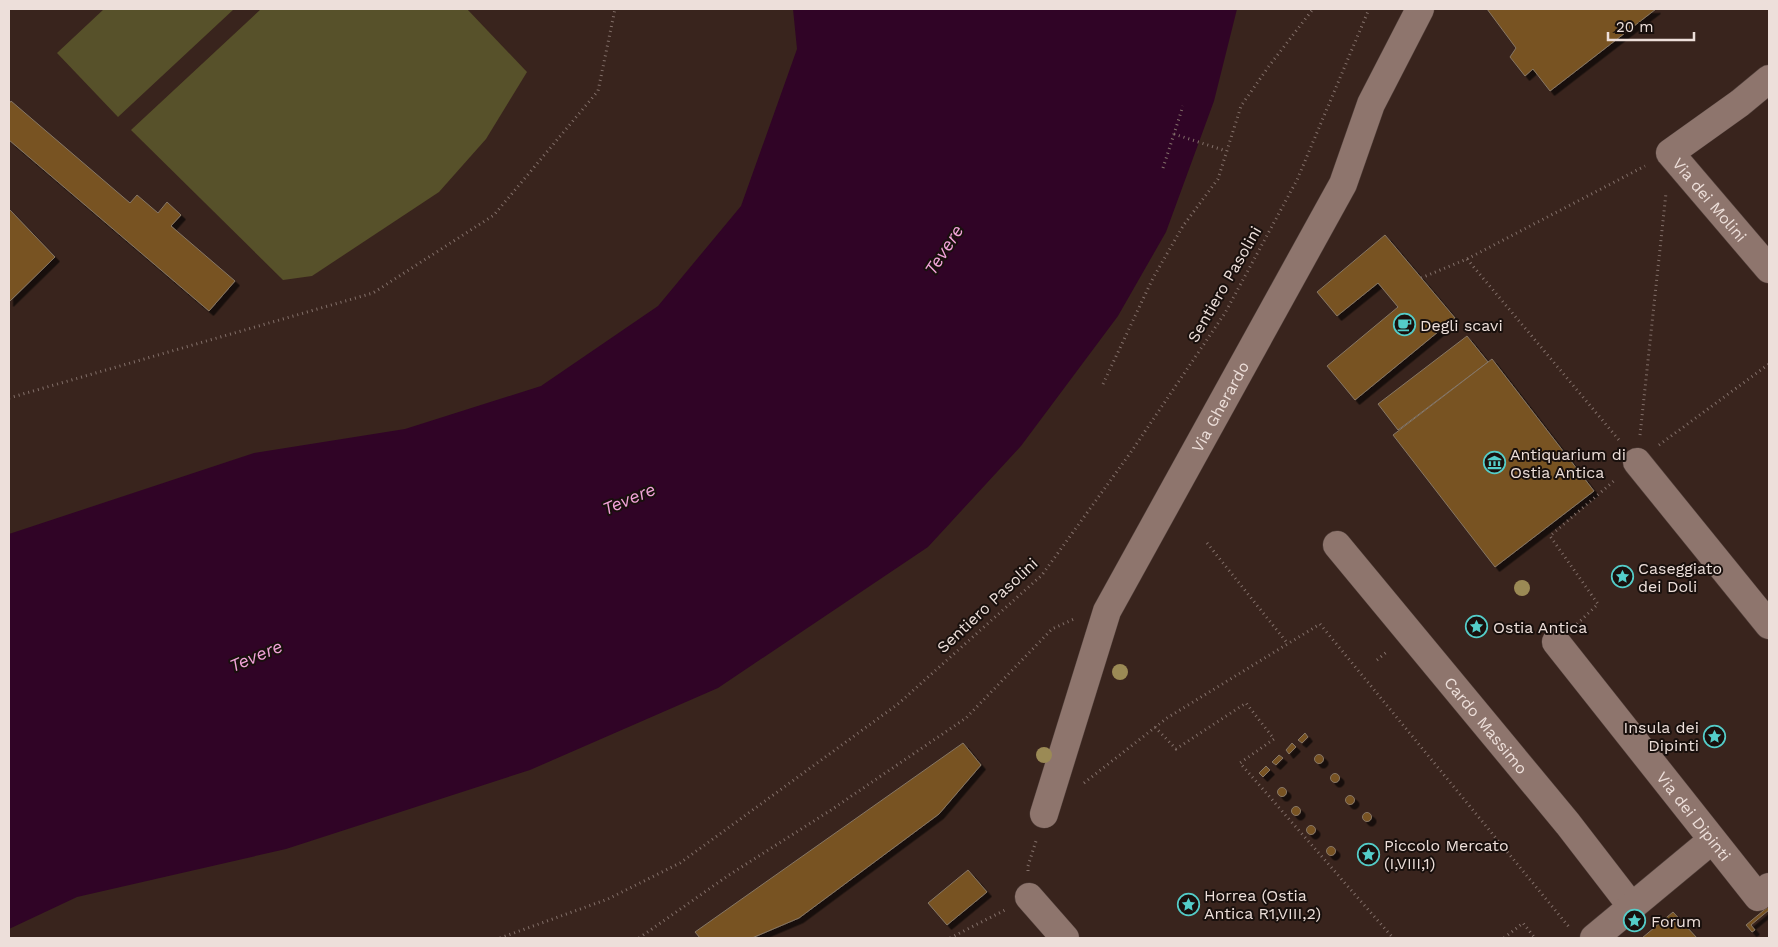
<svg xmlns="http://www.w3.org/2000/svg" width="1778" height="947" viewBox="0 0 1778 947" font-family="'Work Sans',sans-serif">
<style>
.green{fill:#57512a}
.water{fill:#300426}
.building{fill:#785220;stroke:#877765;filter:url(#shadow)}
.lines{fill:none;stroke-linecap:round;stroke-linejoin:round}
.minor-casing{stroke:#503f3a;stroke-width:29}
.path{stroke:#83706a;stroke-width:3;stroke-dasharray:1 4;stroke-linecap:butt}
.minor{stroke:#8e756d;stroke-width:28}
.tree{fill:#9b8a55}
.labels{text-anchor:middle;stroke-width:4;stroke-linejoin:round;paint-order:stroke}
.street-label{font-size:16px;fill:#eddfda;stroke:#19100d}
.poi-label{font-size:16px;fill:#eddfda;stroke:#19100d;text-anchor:start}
.water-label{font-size:18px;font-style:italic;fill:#f1a3d8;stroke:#19100d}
</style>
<defs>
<filter id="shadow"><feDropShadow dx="4.5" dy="4.5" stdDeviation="0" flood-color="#0009"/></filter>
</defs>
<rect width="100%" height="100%" fill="#39241d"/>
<!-- green -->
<g class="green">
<polygon points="104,9 234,9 118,117 57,53"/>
<polygon points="261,9 467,9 527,72 486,139 439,192 312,276 283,280 131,130"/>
</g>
<!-- water -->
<polygon class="water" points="793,9 1237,9 1214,101 1166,232 1118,316 1021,446 928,547 718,688 530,770 286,849 77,897 9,929 9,534 254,453 405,429 541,386 658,306 741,206 797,49"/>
<!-- building -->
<g class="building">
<polygon points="1487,9 1656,9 1550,91 1533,69 1525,76 1510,57 1516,48"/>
<polygon points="11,101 130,203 137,195 158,213 167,202 181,215 171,226 235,281 209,311 9,140 9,104"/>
<polygon points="10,210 55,257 9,302 9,212"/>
<polygon points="1385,235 1455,318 1355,400 1327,366 1398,307 1378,283 1337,316 1317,292"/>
<polygon points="1467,336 1488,362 1398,430 1378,404"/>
<polygon points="1492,359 1594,491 1495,567 1393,435"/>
<polygon points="1305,733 1308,737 1302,743 1298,740"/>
<polygon points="963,743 981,765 939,814 799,918 752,938 700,938 695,932"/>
<polygon points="1292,743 1296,747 1289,754 1286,750"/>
<circle cx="1319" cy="759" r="4.5"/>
<polygon points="1279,755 1283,758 1276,765 1272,762"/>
<polygon points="1266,766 1270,770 1263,777 1259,773"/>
<circle cx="1335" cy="778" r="4.5"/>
<circle cx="1282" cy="792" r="4.5"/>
<circle cx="1350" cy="800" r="4.5"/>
<circle cx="1296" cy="811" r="4.5"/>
<circle cx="1367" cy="817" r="4.5"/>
<circle cx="1311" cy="830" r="4.5"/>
<circle cx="1331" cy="851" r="4.5"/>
<polygon points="968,870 987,892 947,925 928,903"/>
<polygon points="1769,906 1769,910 1751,925 1755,930 1752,932 1746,925"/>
<polygon points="1673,912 1697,938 1642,938"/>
</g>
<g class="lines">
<defs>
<g id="minor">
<path id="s1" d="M1769 79 1740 103 1670 153 1769 269"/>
<polyline points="1637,462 1769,625"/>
<path id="s2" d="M1337 545 1568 824 1632 907"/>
<path id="s3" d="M1556 642 1758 897 1769 887"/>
<path id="s4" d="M1044 814 1107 611 1343 184 1371 104 1420 9"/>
<polyline points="1029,897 1065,938"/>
<polyline points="1594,938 1712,840"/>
</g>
</defs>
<!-- minor casing -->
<use href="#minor" class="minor-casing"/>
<!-- path -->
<g class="path">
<polyline points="1174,134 1226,151"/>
<polyline points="1163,168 1183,106"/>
<polyline points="1467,259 1619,440"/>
<polyline points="1421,278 1467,259 1645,166"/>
<polyline points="1103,384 1153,278 1183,226 1218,179 1241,106 1269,66 1313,9"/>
<polyline points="9,398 373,293 494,215 598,91 615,9"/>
<polyline points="1640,435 1666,193"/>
<polyline points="1659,445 1769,364"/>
<polyline points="1207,543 1288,644"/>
<polyline points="1577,624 1598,604 1550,536 1615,480"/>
<polyline points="1377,660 1388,651"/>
<polyline points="1155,727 1176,749 1246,703 1274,739 1240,763 1393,938"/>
<polyline points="1084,783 1167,718 1320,624 1569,927"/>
<polyline points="1028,871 1028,866 1036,841"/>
<polyline points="500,938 608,899 680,863 898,704 1042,575 1131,452 1225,313 1297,180 1369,9"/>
<polyline points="639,938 729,875 831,810 966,718 1052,629 1074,619"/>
<polyline points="950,938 1005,910"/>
<polyline points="1504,938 1523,923 1535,938"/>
</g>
<!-- minor -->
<use href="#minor" class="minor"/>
</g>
<!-- trees -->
<g class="tree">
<circle cx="1522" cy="588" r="8"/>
<circle cx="1120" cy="672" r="8"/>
<circle cx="1044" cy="755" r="8"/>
</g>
<!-- icons -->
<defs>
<symbol id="cafe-ring" viewBox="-11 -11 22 22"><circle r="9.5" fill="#19100d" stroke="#54cdc9" stroke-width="1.5"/><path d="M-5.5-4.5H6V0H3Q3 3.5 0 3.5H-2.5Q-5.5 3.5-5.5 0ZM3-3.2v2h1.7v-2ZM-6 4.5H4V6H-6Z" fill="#54cdc9"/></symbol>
<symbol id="museum-ring" viewBox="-11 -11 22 22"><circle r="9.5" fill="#19100d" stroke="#54cdc9" stroke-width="1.5"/><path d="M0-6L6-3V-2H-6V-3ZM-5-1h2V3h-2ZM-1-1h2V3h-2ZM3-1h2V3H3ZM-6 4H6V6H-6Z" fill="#54cdc9"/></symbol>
<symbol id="sight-ring" viewBox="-11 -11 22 22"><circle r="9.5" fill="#19100d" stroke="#54cdc9" stroke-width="1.5"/><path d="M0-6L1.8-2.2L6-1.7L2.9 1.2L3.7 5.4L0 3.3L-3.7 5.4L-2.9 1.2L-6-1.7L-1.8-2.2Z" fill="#54cdc9"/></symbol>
</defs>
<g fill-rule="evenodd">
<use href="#cafe-ring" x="1392" y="312" width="25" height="25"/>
<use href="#museum-ring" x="1482" y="450" width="25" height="25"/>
<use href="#sight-ring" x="1610" y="564" width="25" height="25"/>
<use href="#sight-ring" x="1464" y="614" width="25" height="25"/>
<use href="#sight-ring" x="1702" y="724" width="25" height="25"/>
<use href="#sight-ring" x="1356" y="842" width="25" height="25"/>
<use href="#sight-ring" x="1176" y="892" width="25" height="25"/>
<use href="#sight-ring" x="1622" y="908" width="25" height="25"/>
</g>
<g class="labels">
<!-- street labels -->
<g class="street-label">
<text dy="6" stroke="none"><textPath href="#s1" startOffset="185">Via dei Molini</textPath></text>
<text transform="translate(1224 284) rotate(-60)" y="6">Sentiero Pasolini</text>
<text dy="6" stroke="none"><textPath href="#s4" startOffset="446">Via Gherardo</textPath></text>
<text transform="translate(987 605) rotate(-43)" y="6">Sentiero Pasolini</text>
<text dy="6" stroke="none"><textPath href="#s2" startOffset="234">Cardo Massimo</textPath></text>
<text dy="6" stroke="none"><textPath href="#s3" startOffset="222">Via dei Dipinti</textPath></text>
</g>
<!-- poi labels -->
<g class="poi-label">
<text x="1420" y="331">Degli scavi</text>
<text x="1510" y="460">Antiquarium di<tspan x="1510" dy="18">Ostia Antica</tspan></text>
<text x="1638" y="574">Caseggiato<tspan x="1638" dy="18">dei Doli</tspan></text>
<text x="1493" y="633">Ostia Antica</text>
<text x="1699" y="733" text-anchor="end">Insula dei<tspan x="1699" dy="18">Dipinti</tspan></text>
<text x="1384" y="851">Piccolo Mercato<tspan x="1384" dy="18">(I,VIII,1)</tspan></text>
<text x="1204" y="901">Horrea (Ostia<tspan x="1204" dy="18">Antica R1,VIII,2)</tspan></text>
<text x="1651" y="927">Forum</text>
</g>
<!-- water labels -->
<g class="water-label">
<text transform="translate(944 250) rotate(-57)" y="6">Tevere</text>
<text transform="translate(629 499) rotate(-23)" y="6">Tevere</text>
<text transform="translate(256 656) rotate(-23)" y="6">Tevere</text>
</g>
</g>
<!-- border -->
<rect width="1778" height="947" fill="none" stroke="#eddfda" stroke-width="20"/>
<!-- scale -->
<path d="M1608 32v8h86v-8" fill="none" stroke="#eddfda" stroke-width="2.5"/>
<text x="1616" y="32" font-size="15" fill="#eddfda" stroke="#19100d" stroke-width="4" paint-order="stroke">20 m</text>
</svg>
